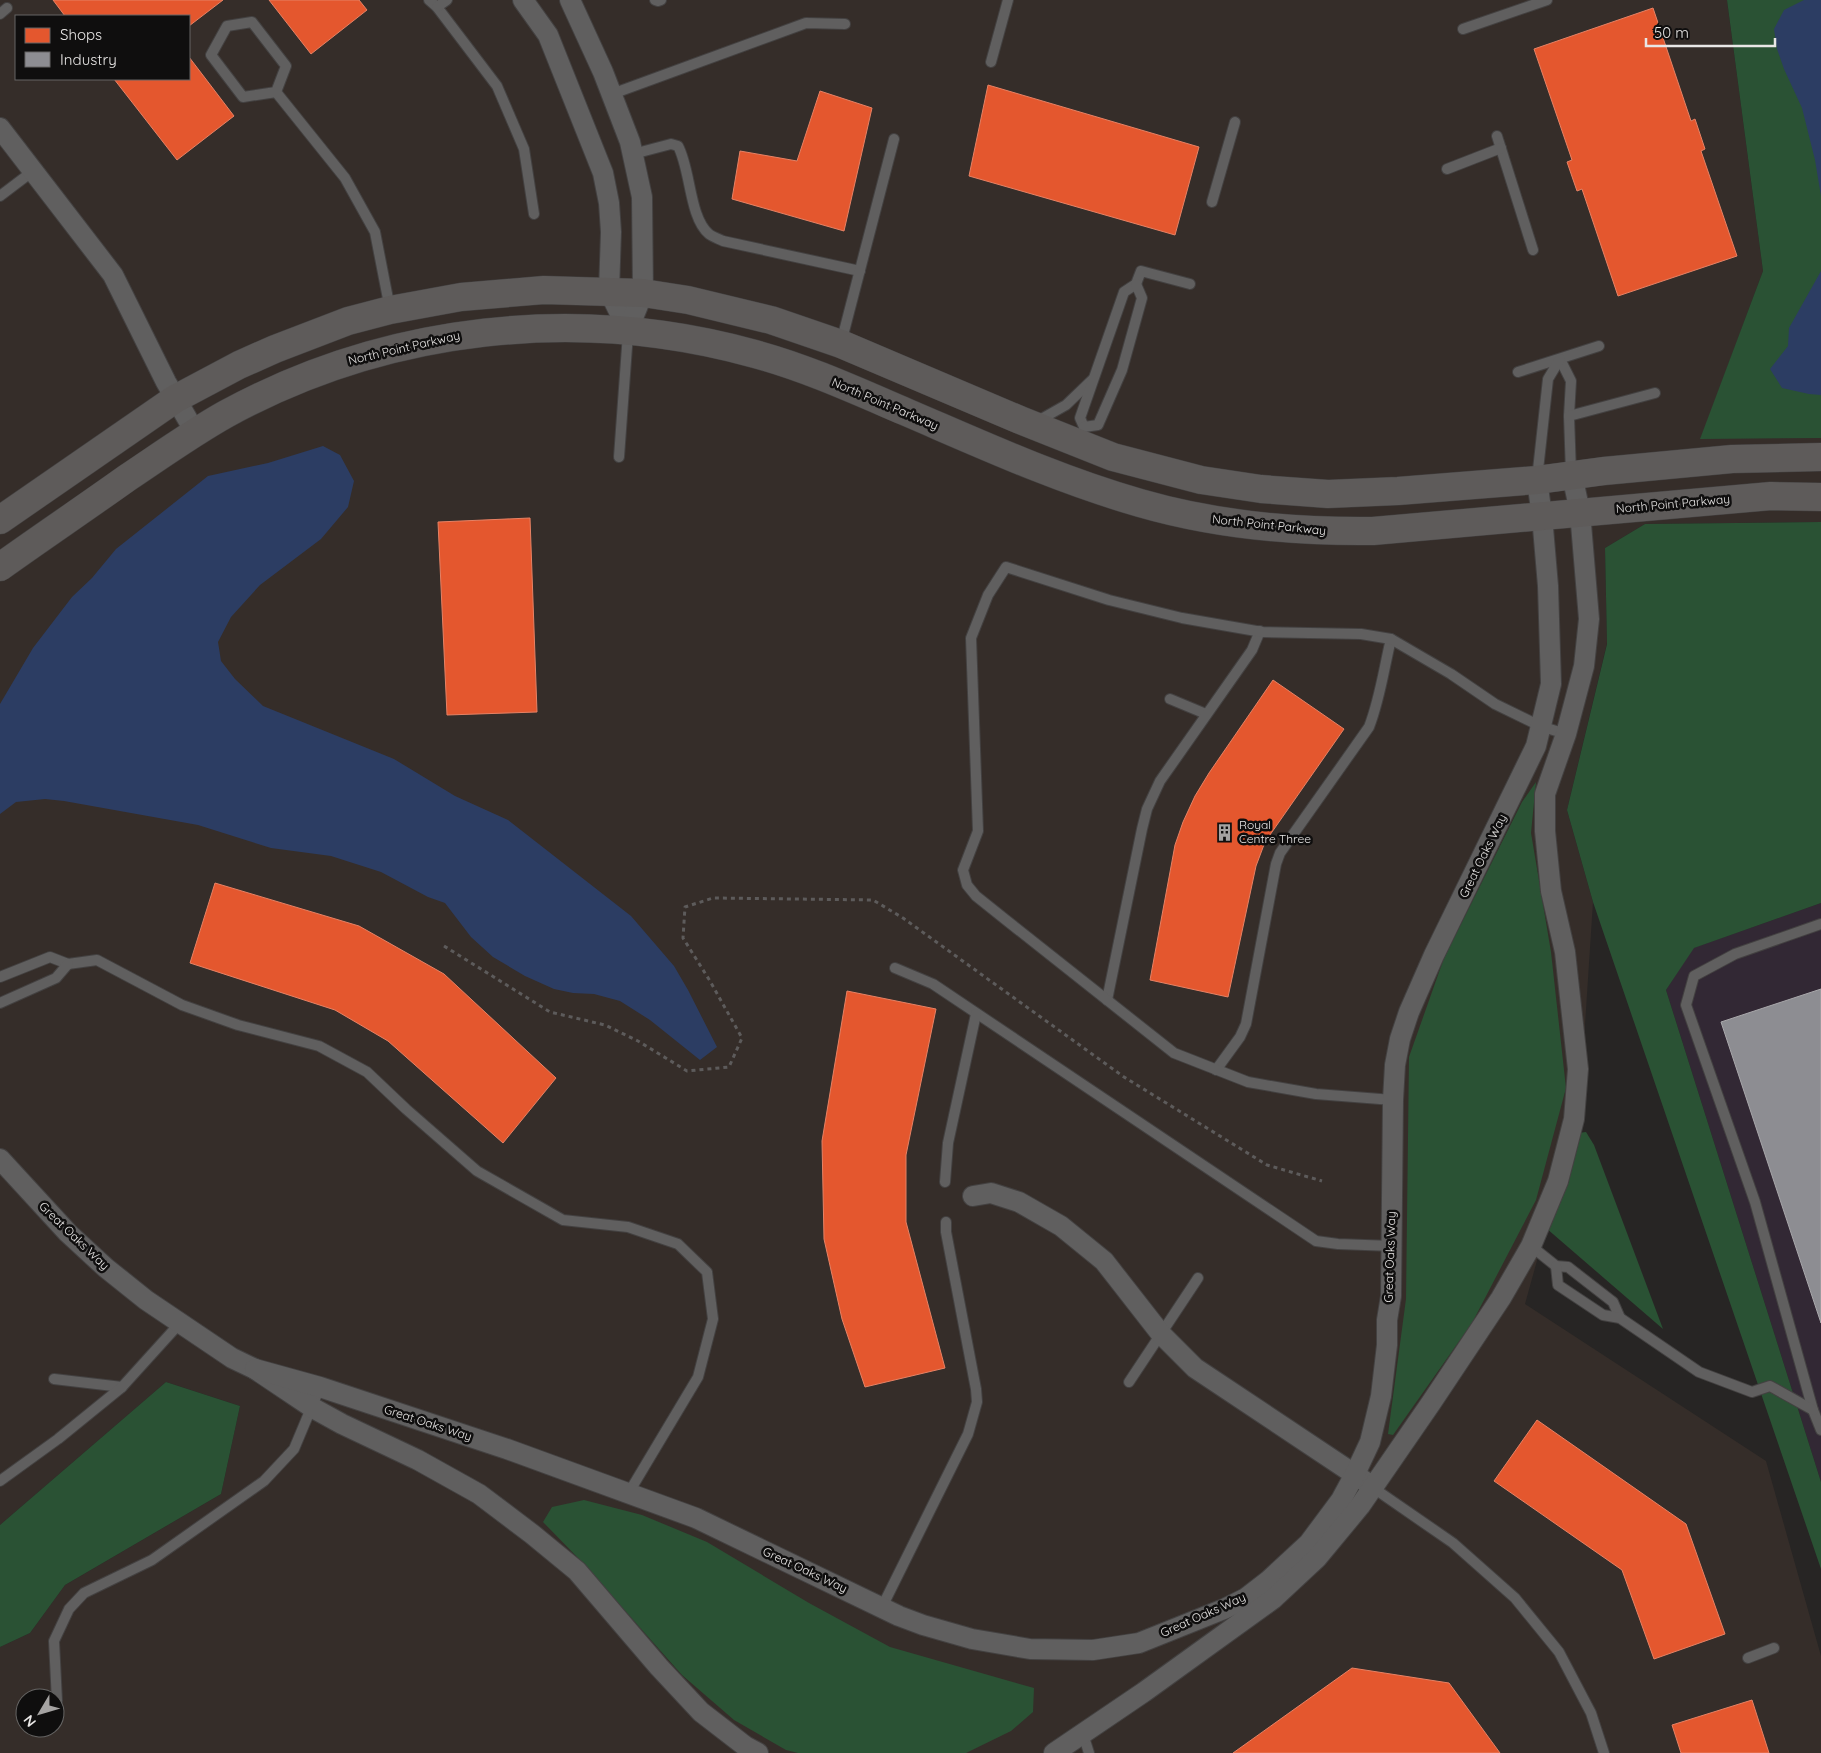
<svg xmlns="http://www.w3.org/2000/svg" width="1821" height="1753" viewBox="0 0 1821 1753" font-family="Quicksand,sans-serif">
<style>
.built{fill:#352d29;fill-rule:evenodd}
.industrial{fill:#322834}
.forest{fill:#2a5234}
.water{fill:#2c3d63}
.shops{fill:#e4572e;stroke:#e68265}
.industry{fill:#8d8d92;stroke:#a9a8ab}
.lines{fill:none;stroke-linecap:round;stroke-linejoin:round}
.lane-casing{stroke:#434141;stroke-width:12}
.street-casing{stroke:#434141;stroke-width:22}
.secondary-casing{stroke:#434141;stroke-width:29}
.path{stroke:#5d5b5b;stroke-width:3;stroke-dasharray:4 4;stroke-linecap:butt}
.lane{stroke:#605f5f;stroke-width:10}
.street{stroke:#605f5f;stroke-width:20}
.secondary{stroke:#5e5b5a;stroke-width:28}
.labels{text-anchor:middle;stroke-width:5;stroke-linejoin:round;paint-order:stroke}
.street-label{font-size:12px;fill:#e9e7e6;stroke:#0f0e0e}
.poi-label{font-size:12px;fill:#e9e7e6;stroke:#0f0e0e;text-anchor:start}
</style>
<rect width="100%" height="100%" fill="#272524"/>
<!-- built -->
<path class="built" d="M0 0H1727L1763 271 1701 438H1821V522L1645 524 1605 548 1607 643 1567 810 1593 902 1578 1133 1546 1228 1525 1304 1766 1461 1821 1656V1753H0V1647L30 1633 65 1585 221 1494 240 1406 166 1382 0 1525ZM16 16H189V79H16ZM25 1698H55V1728H25Z"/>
<!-- industrial -->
<polygon class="industrial" points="1821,903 1821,1482 1666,990 1693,948"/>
<!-- forest -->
<g class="forest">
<polygon points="1727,0 1821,0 1821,438 1700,439 1763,271"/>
<polygon points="1821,522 1821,903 1694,948 1666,990 1821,1482 1821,1569 1593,902 1567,810 1607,644 1605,548 1645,524"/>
<polygon points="1536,782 1531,833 1551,952 1566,1088 1536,1200 1472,1323 1393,1435 1388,1434 1406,1299 1409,1057 1444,958 1522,802"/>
<polygon points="1586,1132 1594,1145 1663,1329 1546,1228 1578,1133"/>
<polygon points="166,1382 240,1406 221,1494 65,1585 30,1633 0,1647 0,1525"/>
<polygon points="584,1500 642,1515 707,1542 809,1603 890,1647 1034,1688 1033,1712 1011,1731 966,1753 798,1753 786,1750 734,1720 682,1675 580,1560 543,1522 552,1507"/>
</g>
<!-- water -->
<g class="water">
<polygon points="1804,0 1821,0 1821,196 1815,160 1802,108 1784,69 1777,49 1774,29 1784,10"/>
<polygon points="1821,271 1821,395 1809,394 1782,388 1770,369 1788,346 1789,328"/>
<polygon points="323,446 340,455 354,481 348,507 321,539 260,585 231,617 218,642 221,661 235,679 263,706 394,759 455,796 508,820 631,916 674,966 688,990 717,1047 700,1060 650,1020 620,1001 594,994 573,993 554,989 525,976 493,957 471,937 445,903 428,897 381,872 331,856 271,848 198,825 64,801 45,799 16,802 0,814 0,704 33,648 72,597 92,578 116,549 208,476 268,463"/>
</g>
<!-- shops -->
<g class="shops">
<polygon points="53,0 223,0 189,26 189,16 65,16"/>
<polygon points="269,0 359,0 367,10 311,54"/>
<polygon points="1653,8 1691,121 1695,119 1705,149 1701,151 1737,256 1618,296 1582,189 1577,191 1567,162 1572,160 1534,49"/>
<polygon points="189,57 234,116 177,160 114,79 189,79"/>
<polygon points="988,85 1199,147 1175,235 969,176"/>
<polygon points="820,91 872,108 844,231 732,199 740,151 797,161"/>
<polygon points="530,518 537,712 447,715 438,522"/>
<polygon points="1273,680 1344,729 1265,842 1256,866 1228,997 1150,980 1175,845 1183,822 1195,796 1209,773"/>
<polygon points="215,883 359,926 444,974 556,1078 503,1143 388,1041 335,1010 190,963"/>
<polygon points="847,991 936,1009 906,1155 906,1222 945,1368 865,1387 842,1319 824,1239 822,1141"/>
<polygon points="1537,1420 1686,1524 1725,1634 1654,1659 1622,1570 1494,1481"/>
<polygon points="1352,1668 1449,1683 1500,1753 1233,1753"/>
<polygon points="1752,1700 1769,1753 1681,1753 1672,1725"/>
</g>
<!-- industry -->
<polygon class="industry" points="1821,989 1821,1323 1721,1022"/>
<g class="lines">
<defs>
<g id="lane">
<polyline points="429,0 437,7 497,86 524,149 534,214"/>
<polyline points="655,0 658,1 661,0"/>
<polyline points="437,7 447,0"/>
<polyline points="0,14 7,8"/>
<polyline points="1463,29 1547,0"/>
<polyline points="991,62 1008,0"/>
<polyline points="276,92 243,97 211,55 227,26 252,22 286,66 276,92 345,178 375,232 390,309"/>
<polyline points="612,94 806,23 845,24"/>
<polyline points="1497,136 1533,250"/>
<path d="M633 154 671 144 678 146C691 170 689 217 709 234 713 237 719 239 723 241L860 271"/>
<polyline points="1447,169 1501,148"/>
<polyline points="0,196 33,171"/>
<polyline points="1212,202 1235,122"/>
<polyline points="841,343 894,139"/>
<polyline points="1560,359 1571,381 1569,416 1571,473"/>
<polyline points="1518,372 1599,346"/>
<polyline points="1569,416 1655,393"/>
<polyline points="1036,422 1066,405 1092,380"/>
<polyline points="1084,427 1080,418 1124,292 1136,284 1141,271 1190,284"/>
<polyline points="1084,427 1098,425 1122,370 1142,298 1136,284"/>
<polyline points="619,457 628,333"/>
<polyline points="1537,479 1548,379 1560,359"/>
<polyline points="1170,699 1206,714"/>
<polyline points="1821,924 1735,954 1694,976 1686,1005 1755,1202 1813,1410 1821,1430"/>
<polyline points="895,968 933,984 1316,1241 1338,1244 1392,1246"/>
<polyline points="0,977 50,957 68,964 97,960 182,1005 238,1025 319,1046 367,1072 406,1109 477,1171 563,1220 628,1227 678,1244 707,1272 713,1319 698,1377 628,1494"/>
<polyline points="1107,1000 1142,829 1147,809 1160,781 1252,650 1260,631"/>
<polyline points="0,1003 56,978 68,964"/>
<path d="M1216 1070 1240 1037 1246 1024 1276 864 1280 853 1369 727C1380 699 1384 668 1391 639"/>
<polyline points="1393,1100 1316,1094 1248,1082 1174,1053 1006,920 976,896 967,885 963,870 978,831 971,638 988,595 1006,567 1109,600 1182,618 1262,632 1361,634 1391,639 1451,674 1495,704 1540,726 1566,734"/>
<polyline points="945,1182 948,1143 976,1014"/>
<polyline points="1531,1246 1556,1266 1568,1267 1613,1302 1620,1318"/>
<polyline points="1556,1266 1558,1285 1603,1315 1620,1318 1699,1372 1752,1392 1770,1386 1813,1410"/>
<polyline points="54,1379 122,1387"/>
<polyline points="1129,1382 1198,1278"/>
<polyline points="0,1481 58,1439 122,1387 180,1323"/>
<polyline points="1372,1487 1453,1543 1515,1598 1559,1652 1591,1713 1604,1753"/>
<polyline points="882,1607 968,1434 977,1402 976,1389 946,1232 946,1222"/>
<polyline points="1748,1658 1774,1648"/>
<polyline points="57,1701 54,1641 69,1609 84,1593 152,1560 264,1481 294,1449 320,1387"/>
<polyline points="1083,1734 1089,1753"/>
</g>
<g id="street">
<polyline points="523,0 548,35 603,173 609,203 611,232 609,291 628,330"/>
<polyline points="570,0 603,72 630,142 642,197 643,293 628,330"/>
<polyline points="0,128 113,275 166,382 195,432"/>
<polyline points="0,1159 68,1233 106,1268 146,1300 232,1358 255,1369 313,1408 342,1424 418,1460 479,1494 532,1534 577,1571 659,1667 701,1712 745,1746 758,1753"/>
<polyline points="973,1196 991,1193 1019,1202 1061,1226 1104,1261 1161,1334 1195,1368 1366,1482"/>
<polyline points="255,1369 320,1387 507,1449 696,1518 899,1616 923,1625 972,1639 1030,1649 1093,1650 1139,1643 1224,1609 1246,1598 1268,1581 1309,1543 1341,1500 1355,1474 1370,1442 1381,1396 1387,1345 1387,1320 1391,1296 1393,1100 1395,1065 1400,1039 1409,1012 1434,955 1536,746 1551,684 1548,586 1542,516 1537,480"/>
<polyline points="1054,1753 1144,1692 1273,1599 1317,1558 1360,1506 1431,1403 1501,1298 1531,1246 1558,1181 1574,1119 1578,1069 1565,952 1551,891 1545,831 1545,794 1566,734 1584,666 1589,619 1580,512 1572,475"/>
</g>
<g id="secondary">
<polyline points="0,520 175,399 239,365 275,349 348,321 390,310 461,297 544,290 643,293 688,300 771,320 841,344 1020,420 1113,457 1201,480 1261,489 1328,494 1398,491 1537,480 1604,471 1732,459 1821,457"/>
<path d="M0 567C42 537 85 508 127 478 160 456 192 433 226 414 387 326 578 305 755 354 807 368 857 391 906 412 983 445 1059 480 1140 503 1216 525 1295 532 1373 531L1771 496 1821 497"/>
</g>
</defs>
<!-- lane casing -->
<use href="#lane" class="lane-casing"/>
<!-- street casing -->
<use href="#street" class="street-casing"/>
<!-- secondary casing -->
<use href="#secondary" class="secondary-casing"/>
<!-- path -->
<polyline class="path" points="444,946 550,1012 605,1025 638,1041 687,1071 729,1067 742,1038 710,981 683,938 685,907 713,898 873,900 903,918 1124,1077 1267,1165 1322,1181"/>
<!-- lane -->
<use href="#lane" class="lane"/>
<!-- street -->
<use href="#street" class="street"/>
<!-- secondary -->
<use href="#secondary" class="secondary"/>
</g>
<!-- icons -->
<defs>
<symbol id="building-bare" viewBox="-9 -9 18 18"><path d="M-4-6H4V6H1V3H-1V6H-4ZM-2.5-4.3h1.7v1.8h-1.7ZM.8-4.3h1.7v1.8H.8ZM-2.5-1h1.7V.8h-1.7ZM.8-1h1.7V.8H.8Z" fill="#a5a3a2" stroke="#0f0e0e" stroke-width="2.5" paint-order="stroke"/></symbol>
</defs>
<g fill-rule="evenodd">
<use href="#building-bare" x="1212" y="820" width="25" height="25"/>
</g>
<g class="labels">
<!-- street labels -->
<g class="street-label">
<text transform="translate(404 348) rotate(-13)" y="4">North Point Parkway</text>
<text transform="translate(885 404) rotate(23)" y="4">North Point Parkway</text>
<text transform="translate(1673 504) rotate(-5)" y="4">North Point Parkway</text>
<text transform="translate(1269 525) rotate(6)" y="4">North Point Parkway</text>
<text transform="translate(1483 856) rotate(-64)" y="4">Great Oaks Way</text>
<text transform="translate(74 1236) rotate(44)" y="4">Great Oaks Way</text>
<text transform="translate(1390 1257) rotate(-88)" y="4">Great Oaks Way</text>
<text transform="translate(428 1423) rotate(18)" y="4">Great Oaks Way</text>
<text transform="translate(805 1570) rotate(25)" y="4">Great Oaks Way</text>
<text transform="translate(1203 1615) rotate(-24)" y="4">Great Oaks Way</text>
</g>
<!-- poi labels -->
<g class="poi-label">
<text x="1239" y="829">Royal<tspan x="1239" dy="14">Centre Three</tspan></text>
</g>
</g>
<!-- legend -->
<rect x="15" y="15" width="175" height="65" fill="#0f0e0e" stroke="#666564"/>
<rect x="25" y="28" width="25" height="15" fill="#e4572e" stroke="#666564"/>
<text x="60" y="40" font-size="15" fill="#e9e7e6">Shops</text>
<rect x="25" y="52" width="25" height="15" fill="#8d8d92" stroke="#666564"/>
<text x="60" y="65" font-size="15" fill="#e9e7e6">Industry</text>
<!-- north arrow -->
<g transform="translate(40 1713) rotate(232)"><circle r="24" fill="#0f0e0e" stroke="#666564"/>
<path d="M0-4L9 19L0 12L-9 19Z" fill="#a5a3a2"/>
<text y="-8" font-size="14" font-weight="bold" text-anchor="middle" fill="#e9e7e6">N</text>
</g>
<!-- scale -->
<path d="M1646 38v8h129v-8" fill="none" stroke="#e9e7e6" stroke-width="2.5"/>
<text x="1654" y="38" font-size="15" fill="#e9e7e6" stroke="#0f0e0e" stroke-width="4" paint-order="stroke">50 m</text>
</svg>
